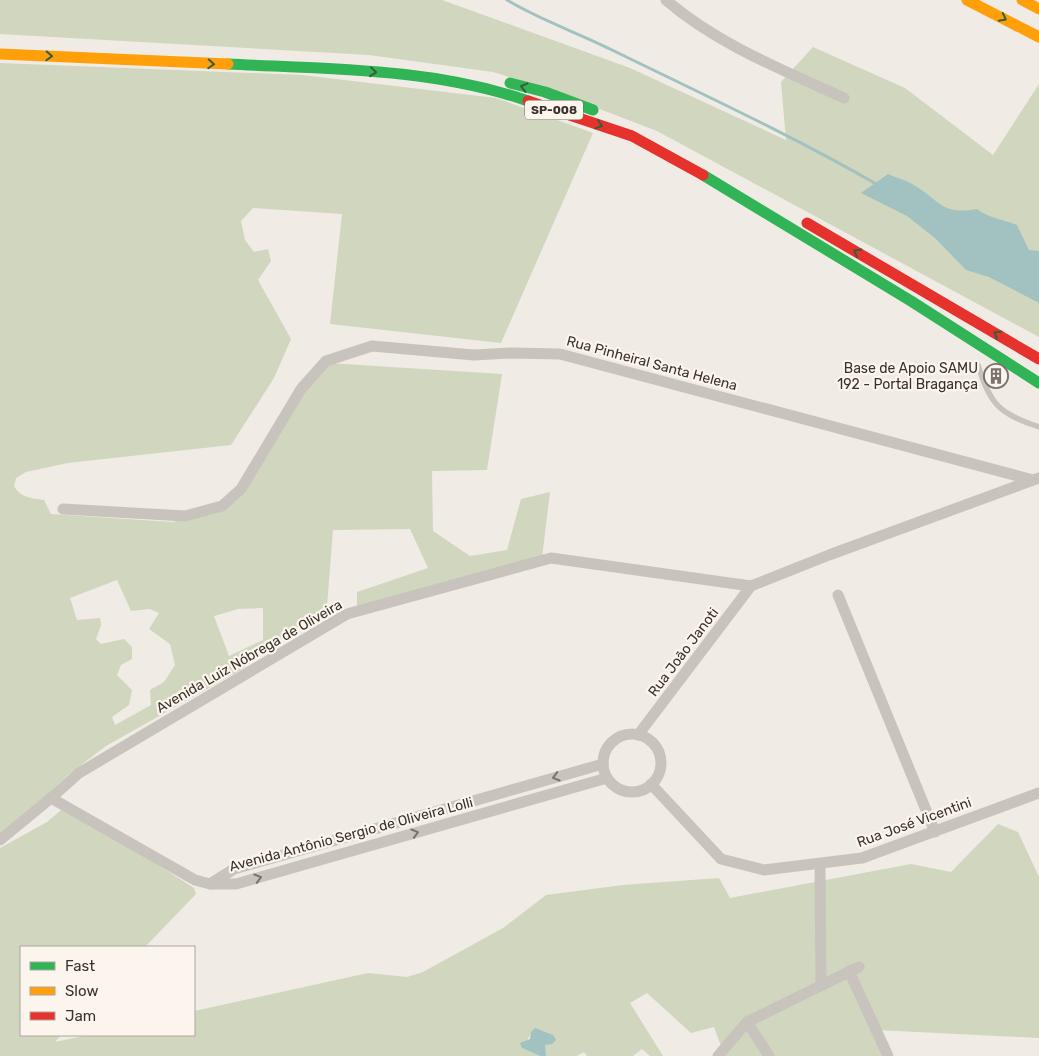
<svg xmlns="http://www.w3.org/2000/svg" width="1039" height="1056" viewBox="0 0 1039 1056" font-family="Rubik,sans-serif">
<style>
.green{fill:#d1d6bf;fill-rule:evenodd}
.water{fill:#a1c2c1}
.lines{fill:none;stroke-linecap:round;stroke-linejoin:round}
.stream{stroke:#a1c2c1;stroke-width:3}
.lane{stroke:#c9c3be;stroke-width:5.5}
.street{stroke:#c9c3be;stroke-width:11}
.fast{stroke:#30b455;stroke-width:11}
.slow{stroke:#ff9f0a;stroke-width:11}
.jam{stroke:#e5322d;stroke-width:11}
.oneway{stroke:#375e3a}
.oneway2{stroke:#7b726d}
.labels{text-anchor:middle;stroke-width:4.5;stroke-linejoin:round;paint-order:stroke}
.shield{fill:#fbf5ee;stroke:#756b66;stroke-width:1}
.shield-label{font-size:12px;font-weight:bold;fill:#3b302b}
.street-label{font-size:14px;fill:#3b302b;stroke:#fbf5ee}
.poi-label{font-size:14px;fill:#3b302b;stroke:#fbf5ee;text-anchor:end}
</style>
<rect width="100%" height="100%" fill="#f0ebe5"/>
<!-- green -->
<g class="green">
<polygon points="0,0 442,0 630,68 786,140 781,82 813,47 905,88 993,155 1039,84 1039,337 657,131 542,87 493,72 369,55 0,34"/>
<path d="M0 63 302 75 496 98 593 133 501 343 330 324 342 214 253 208 241 221 245 240 254 252 268 249 271 261 258 280 291 339 274 378 231 445 68 463 26 472 16 478 14 486C20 498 32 498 44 500L51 514 173 522 233 503 303 390 328 363 502 374 487 470 432 471 433 531 470 556 507 550 521 499 550 492 542 558 357 608V592L428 568 410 529 333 530 327 606 239 671 106 746 68 775 20 820 0 834ZM117 580 131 611 150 609 159 613 149 629 170 644 175 665 164 682 150 690 151 705 115 725 112 717 129 705 132 690 117 675 121 665 132 659V647L124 639 101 644 96 639 101 625 100 618 77 620 70 598ZM263 608V640L229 656 214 616 238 609Z"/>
<polygon points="66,806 194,888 196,894 145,947 21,947 21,1035 61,1035 55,1042 88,1035 194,1035 194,1011 368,973 407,977 423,972 503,928 546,895 623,885 719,878 730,898 911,864 951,872 998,824 1018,832 1039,877 1039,1038 877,1030 888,1056 718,1056 721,1046 714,1027 691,1033 647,993 630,1003 663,1056 650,1056 642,1049 633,1056 587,1056 584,1052 577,1056 545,1056 545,1045 531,1034 522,1048 540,1056 0,1056 0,848 47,822"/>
</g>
<!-- water -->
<g class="water">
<path d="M888 174C897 178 909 181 917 187 942 203 943 215 977 209 989 218 1002 219 1017 225L1029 250 1039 251V303L989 277 966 270 935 238 907 216 861 193Z"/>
<polygon points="535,1028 553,1035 556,1040 552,1044 545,1045 546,1056 540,1056 522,1048 520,1043 530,1039 531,1032"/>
</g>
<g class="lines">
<!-- stream -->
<path class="stream" d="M507 0C540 20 576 32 610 49 700 93 791 135 878 185"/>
<!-- lane -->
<path class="lane" d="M978 365C990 404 999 414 1039 427"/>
<!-- street -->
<g class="street">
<path d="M666 0C717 44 783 70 844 98"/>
<polyline points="63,509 185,516 222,506 241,489 301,389 326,361 372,346 474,355 512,353 560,354 1033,480"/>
<polyline points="838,595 935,832"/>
<circle cx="632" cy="763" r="29"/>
<polyline points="638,735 751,586"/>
<polyline points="651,784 721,859 764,870 862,858 1039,793"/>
<polyline points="51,798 195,880 210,884 236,884 607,778"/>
<polyline points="0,840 51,798 79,773 347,614 551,558 751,586 829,555 1039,478"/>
<polyline points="820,865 821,985"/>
<polyline points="210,884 234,869 603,764"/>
<polyline points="849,971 888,1056"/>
<polyline points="747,1022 769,1056"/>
<polyline points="718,1056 747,1022 859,967"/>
</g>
<!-- fast -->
<g class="fast">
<path d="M228 64C328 69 433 68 528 101"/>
<polyline points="510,83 545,92 593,110"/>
<polyline points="703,175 911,301 1039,383"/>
</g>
<!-- slow -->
<g class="slow">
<polyline points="967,0 1039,37"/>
<polyline points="1022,0 1039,9"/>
<polyline points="0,54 228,64"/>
</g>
<!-- jam -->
<g class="jam">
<polyline points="528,101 632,136 703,175"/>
<polyline points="807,223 1039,359"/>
</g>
</g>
<!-- one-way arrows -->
<defs><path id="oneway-chevron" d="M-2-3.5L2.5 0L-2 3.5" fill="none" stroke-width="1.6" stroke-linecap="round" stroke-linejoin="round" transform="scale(1.25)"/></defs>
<g class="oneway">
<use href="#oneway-chevron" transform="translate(1003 18) rotate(27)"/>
<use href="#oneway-chevron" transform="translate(49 56) rotate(3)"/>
<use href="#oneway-chevron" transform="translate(211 64) rotate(3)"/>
<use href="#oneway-chevron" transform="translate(373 72) rotate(6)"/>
<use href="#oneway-chevron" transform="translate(524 87) rotate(-166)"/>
<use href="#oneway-chevron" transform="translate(599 125) rotate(19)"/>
<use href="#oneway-chevron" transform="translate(857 252) rotate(-150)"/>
<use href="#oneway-chevron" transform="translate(997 334) rotate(-150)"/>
</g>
<g class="oneway2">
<use href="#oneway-chevron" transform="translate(556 777) rotate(164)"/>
<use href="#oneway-chevron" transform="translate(415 833) rotate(-16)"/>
<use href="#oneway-chevron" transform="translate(258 878) rotate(-16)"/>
</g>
<!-- icons -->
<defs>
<symbol id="building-ring" viewBox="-11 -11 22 22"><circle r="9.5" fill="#fbf5ee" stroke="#7a716c" stroke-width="1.5"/><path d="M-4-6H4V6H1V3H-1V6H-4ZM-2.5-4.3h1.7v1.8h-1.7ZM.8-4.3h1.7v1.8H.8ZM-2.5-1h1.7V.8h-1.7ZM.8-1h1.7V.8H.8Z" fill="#7a716c"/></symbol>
</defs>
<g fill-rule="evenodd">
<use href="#building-ring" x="982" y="362" width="28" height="28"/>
</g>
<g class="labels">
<!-- shield labels -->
<rect class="shield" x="525" y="100.5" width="58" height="19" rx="4"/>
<g class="shield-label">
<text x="554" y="114">SP-008</text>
</g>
<!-- street labels -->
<g class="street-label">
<text transform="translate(652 363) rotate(15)" y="5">Rua Pinheiral Santa Helena</text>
<text transform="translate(683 652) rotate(-53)" y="5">Rua João Janoti</text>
<text transform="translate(249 656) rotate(-30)" y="5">Avenida Luiz Nóbrega de Oliveira</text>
<text transform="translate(914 822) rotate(-20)" y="5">Rua José Vicentini</text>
<text transform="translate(351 834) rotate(-15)" y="5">Avenida Antônio Sergio de Oliveira Lolli</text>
</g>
<!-- poi labels -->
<g class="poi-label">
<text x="978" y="373">Base de Apoio SAMU<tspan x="978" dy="16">192 - Portal Bragança</tspan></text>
</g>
</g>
<!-- legend -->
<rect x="20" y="946" width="175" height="90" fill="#fbf5ee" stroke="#aea6a0"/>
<rect x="30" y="962" width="25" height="8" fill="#30b455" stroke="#aea6a0"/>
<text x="65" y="971" font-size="15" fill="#3b302b">Fast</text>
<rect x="30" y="987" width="25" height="8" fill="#ff9f0a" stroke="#aea6a0"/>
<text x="65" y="996" font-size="15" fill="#3b302b">Slow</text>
<rect x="30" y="1012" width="25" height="8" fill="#e5322d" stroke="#aea6a0"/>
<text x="65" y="1021" font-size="15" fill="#3b302b">Jam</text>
</svg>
